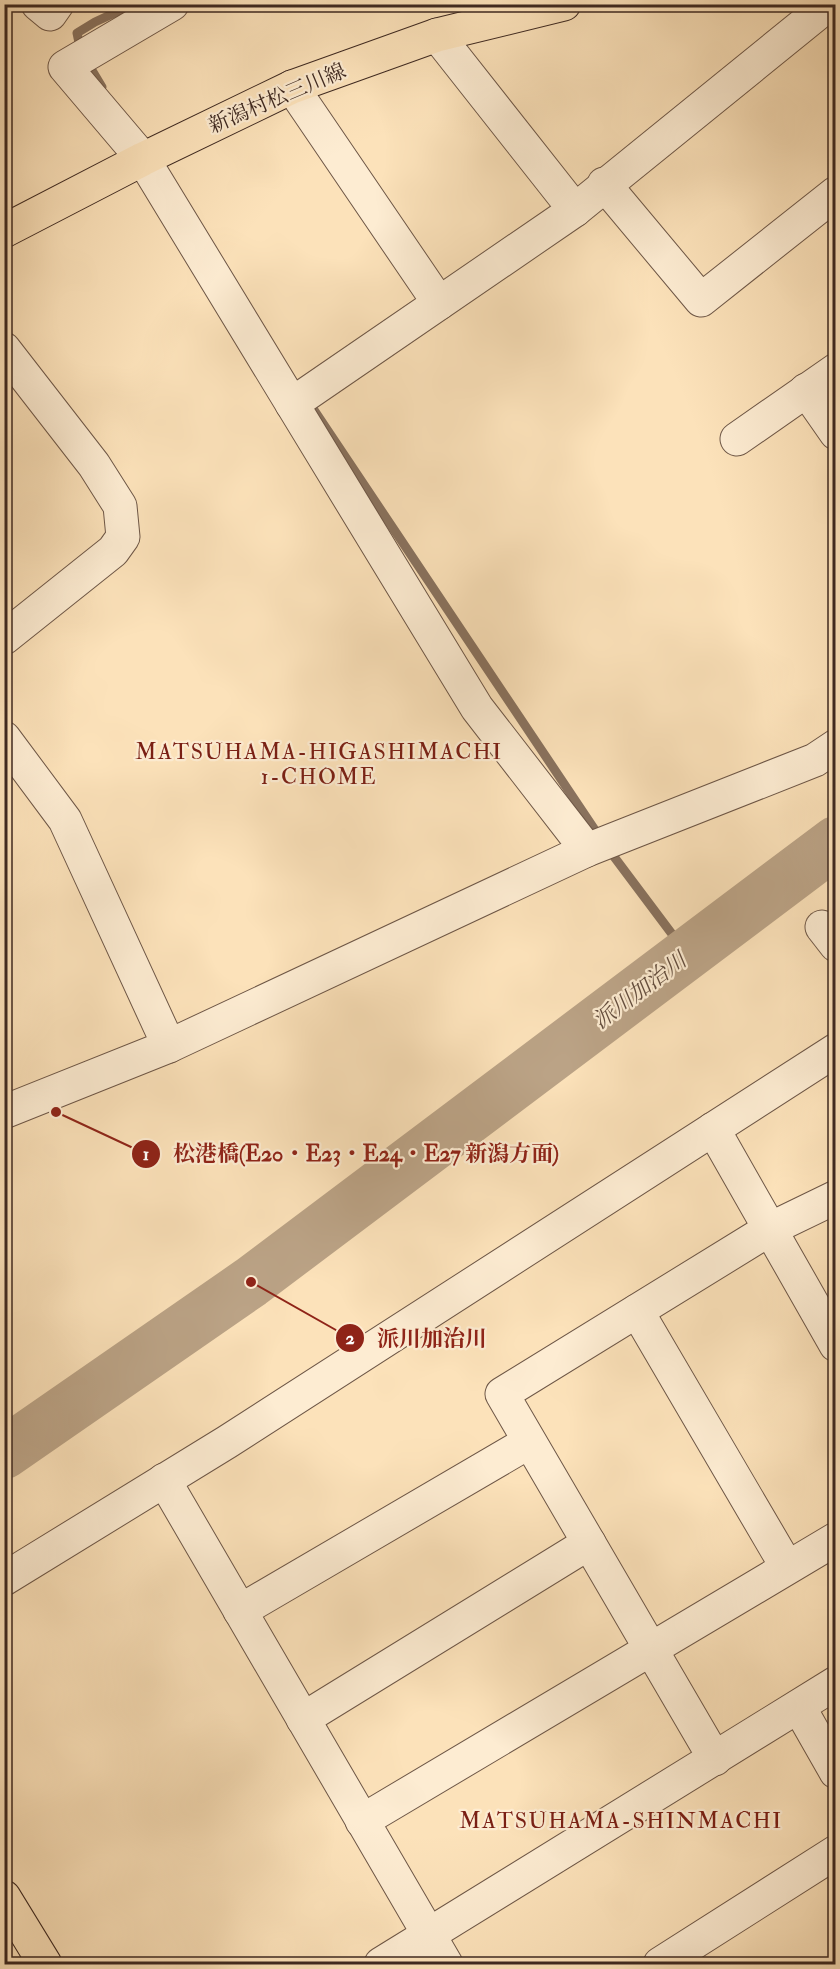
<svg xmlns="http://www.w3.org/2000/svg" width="840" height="1969" viewBox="0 0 840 1969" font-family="'IM FELL Double Pica','Noto Serif JP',serif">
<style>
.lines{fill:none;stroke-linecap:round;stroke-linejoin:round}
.stream{stroke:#89725e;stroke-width:9}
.river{stroke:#bba386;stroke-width:52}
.minor-casing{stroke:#6e5747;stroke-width:35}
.major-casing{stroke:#3e2921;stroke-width:35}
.minor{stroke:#fdecd2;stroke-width:33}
.major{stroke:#fce2ba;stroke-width:33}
.labels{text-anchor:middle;stroke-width:4.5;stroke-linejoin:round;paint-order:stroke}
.street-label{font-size:21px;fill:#3e2921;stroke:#fdecd2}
.neighbourhood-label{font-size:22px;letter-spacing:1.5px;fill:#7a1f14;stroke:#fdecd2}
.water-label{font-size:22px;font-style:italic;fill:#644e3f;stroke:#fdecd2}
.leader{fill:none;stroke:#8f2418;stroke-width:2}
.callout-dot{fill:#8f2418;stroke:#fdecd2;stroke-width:2}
.mark-label{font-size:18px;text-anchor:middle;font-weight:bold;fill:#fff}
.callout-label{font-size:22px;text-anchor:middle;font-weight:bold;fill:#8f2418;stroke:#fdecd2;stroke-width:4.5;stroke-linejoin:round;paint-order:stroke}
</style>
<rect width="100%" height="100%" fill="#fce2ba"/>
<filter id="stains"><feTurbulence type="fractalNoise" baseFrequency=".00333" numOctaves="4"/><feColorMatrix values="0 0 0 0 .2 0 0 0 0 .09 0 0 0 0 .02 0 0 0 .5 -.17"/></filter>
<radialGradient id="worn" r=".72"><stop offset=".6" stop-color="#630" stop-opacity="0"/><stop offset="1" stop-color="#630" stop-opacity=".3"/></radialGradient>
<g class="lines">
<!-- stream -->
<g class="stream">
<polyline points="102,87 81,52 77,33 95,22 134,4"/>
<polyline points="312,407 603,842 687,954"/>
</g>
<!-- river -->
<polyline class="river" points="4,1453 251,1282 836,842"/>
<defs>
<g id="minor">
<polyline points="38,4 50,14 57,4"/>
<polyline points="172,4 65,67 143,159 477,708 587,850"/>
<polyline points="437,35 575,210"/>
<polyline points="292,87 439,303"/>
<polyline points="604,184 701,300 836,193"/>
<polyline points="4,349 94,465 120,506 123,537 113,551 4,638"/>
<polyline points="806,390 836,433"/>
<polyline points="292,404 575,210 829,4"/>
<polyline points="737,439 836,370"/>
<polyline points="4,738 65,820 169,1046"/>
<polyline points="822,927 836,945"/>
<polyline points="4,1112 169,1046 587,850 815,760 836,746"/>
<polyline points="713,1129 836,1345"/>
<polyline points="637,1311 787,1567"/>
<polyline points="164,1480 446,1964"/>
<polyline points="4,1579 227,1442 836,1050"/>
<polyline points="240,1611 529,1442"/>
<polyline points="799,1707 836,1772"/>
<polyline points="303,1719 589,1543"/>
<polyline points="715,1759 502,1394 770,1229 836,1197"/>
<polyline points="362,1821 836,1539"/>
<polyline points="381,1964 836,1683"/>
<polyline points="660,1964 836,1852"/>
</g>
<g id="major">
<polyline points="4,231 143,159 292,87 437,35 564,4"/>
<polyline points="4,1897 45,1964"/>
</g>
</defs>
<!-- minor casing -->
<use href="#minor" class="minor-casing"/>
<!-- major casing -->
<use href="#major" class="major-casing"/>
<!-- minor -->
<use href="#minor" class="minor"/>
<!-- major -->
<use href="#major" class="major"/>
</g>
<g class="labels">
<!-- street labels -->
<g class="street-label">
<text transform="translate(277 98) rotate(-23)" y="7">新潟村松三川線</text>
</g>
<!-- neighbourhood labels -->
<g class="neighbourhood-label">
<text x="319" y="759">MATSUHAMA-HIGASHIMACHI<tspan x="319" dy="25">1-CHOME</tspan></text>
<text x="621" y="1828">MATSUHAMA-SHINMACHI</text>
</g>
<!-- water labels -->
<g class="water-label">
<text transform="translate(639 990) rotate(-37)" y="8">派川加治川</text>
</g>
</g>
<!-- callouts -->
<path class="leader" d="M56 1112L146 1154M251 1282L350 1338"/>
<g class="callout-dot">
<circle cx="56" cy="1112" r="6"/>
<circle cx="251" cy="1282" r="6"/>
<circle cx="146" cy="1154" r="15"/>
<circle cx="350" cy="1338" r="15"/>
</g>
<g class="mark-label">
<text x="146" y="1160">1</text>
<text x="350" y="1344">2</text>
</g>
<g class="callout-label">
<text x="366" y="1161">松港橋(E20・E23・E24・E27 新潟方面)</text>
<text x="432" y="1346">派川加治川</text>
</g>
<!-- margin -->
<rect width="840" height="1969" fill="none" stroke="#fce2ba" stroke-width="24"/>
<rect x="6" y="6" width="828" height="1957" fill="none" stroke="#3e2921" stroke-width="3"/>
<rect x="12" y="12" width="816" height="1945" fill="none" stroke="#3e2921" stroke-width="1.5"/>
<rect width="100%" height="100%" filter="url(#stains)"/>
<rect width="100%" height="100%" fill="url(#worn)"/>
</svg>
